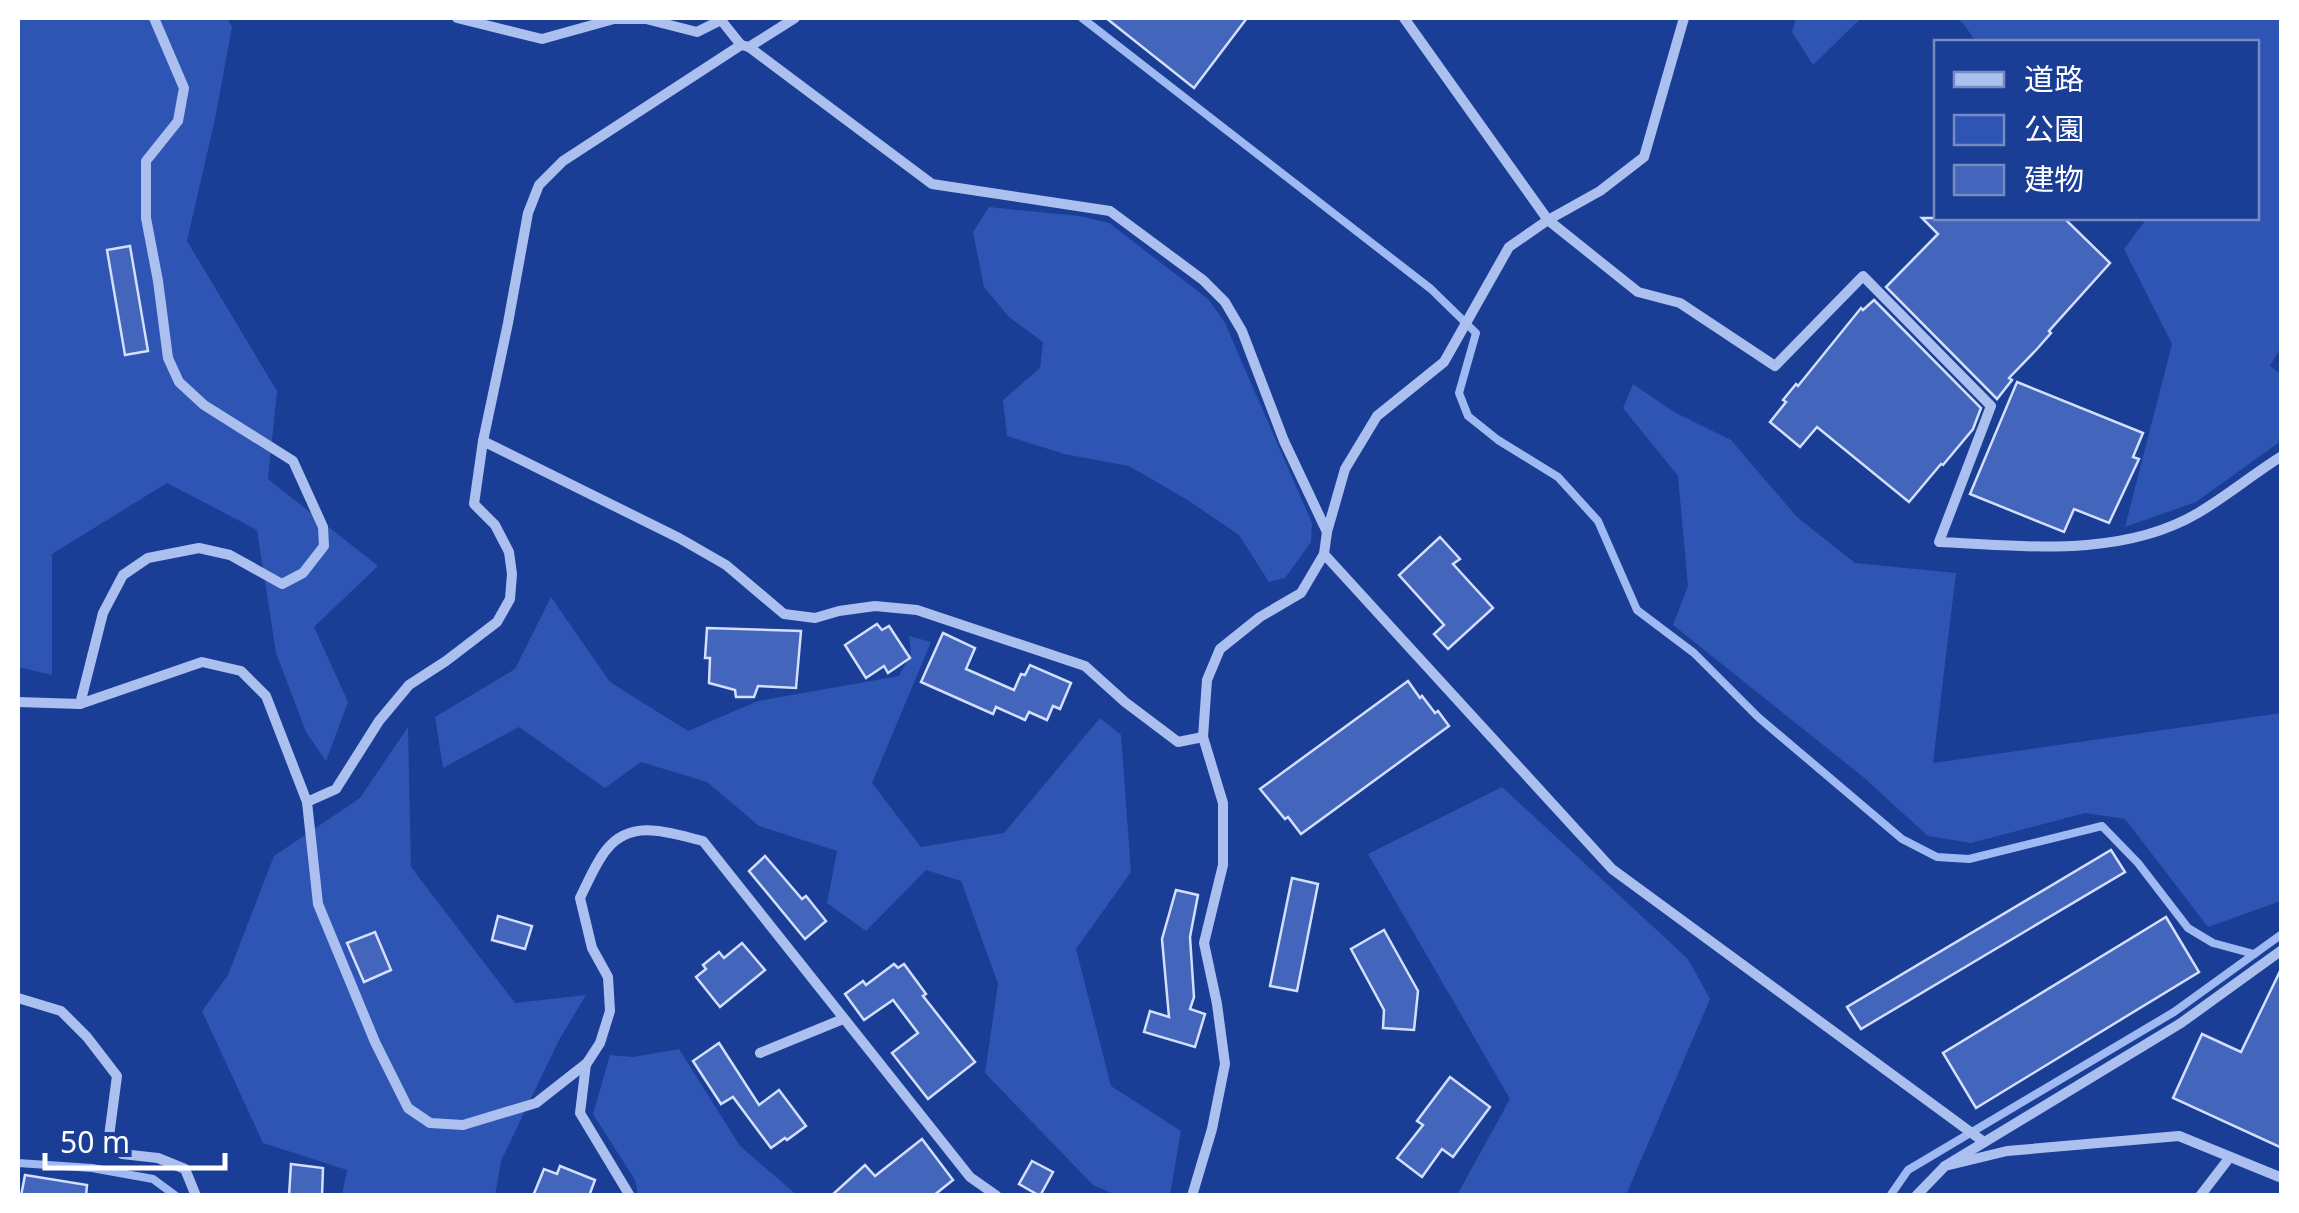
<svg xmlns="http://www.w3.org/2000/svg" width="2299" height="1213" viewBox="0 0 2299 1213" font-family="'Noto Sans','Noto Sans JP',sans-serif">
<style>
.green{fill:#2e55b3}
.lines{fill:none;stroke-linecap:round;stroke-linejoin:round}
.stream{stroke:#9fb9f2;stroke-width:8}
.building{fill:#4366bc;stroke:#d3dffb;stroke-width:2.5}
.minor{stroke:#acc0f0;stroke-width:10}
</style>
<rect width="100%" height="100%" fill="#1a3d95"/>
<!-- green -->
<g class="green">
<polygon points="18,18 227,18 232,27 215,119 187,241 277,391 268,479 378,566 314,627 348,702 326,761 306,732 276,653 257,530 167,483 52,554 52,675 18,667"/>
<polygon points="1796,18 1861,18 1813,65 1792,32"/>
<polygon points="1957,18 2281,18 2282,345 2270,366 2281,374 2281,441 2196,502 2125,527 2172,344 2124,249 2147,218 2256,218 2256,42 1976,42 1965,26"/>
<polygon points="989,207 1079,216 1109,223 1208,299 1224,321 1312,523 1311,542 1285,578 1269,582 1239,535 1186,499 1129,466 1064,454 1007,436 1003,400 1040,368 1043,342 1009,317 984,287 973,232"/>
<polygon points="1633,384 1674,412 1731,440 1797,517 1855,563 1956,573 1933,763 2281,713 2281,901 2208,927 2125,819 2085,813 1971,843 1928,836 1862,776 1673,625 1688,586 1678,476 1623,408"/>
<polygon points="551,597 610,682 688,731 758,701 899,676 911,654 909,636 931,642 872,783 921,847 1004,833 1100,718 1121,735 1131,872 1076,949 1111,1086 1181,1131 1170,1195 1116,1195 1093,1185 985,1073 998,984 961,881 926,870 866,931 827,903 837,851 759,826 707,782 641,762 605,788 519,727 443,768 435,717 515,669"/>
<polygon points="408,727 411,867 515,1003 586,995 559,1040 501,1161 495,1196 342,1195 347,1170 263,1143 202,1011 228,975 274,856 360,798"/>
<polygon points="1502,787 1688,959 1710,999 1626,1195 1457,1195 1510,1099 1368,854"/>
<polygon points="679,1049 740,1146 797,1195 638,1195 635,1180 593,1114 610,1055 633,1057"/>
</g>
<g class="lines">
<!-- stream -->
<g class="stream">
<polyline points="1082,18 1431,289 1476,333 1459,393 1468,416 1498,440 1558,477 1598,521 1637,610 1694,653 1758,717 1902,839 1937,857 1969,859 2102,826 2138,863 2188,928 2213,943 2254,954"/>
<polyline points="18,1163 92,1168 153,1179 176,1196"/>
<polyline points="1890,1196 1908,1170 2174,1012 2282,934"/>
</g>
</g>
<!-- building -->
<g class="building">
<polygon points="1106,18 1247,18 1194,88"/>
<polygon points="1922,218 2064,218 2110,263 2049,331 2051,333 2037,349 2009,378 2012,380 1997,399 1886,287 1938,234"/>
<polygon points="130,246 148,351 125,355 107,250"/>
<polygon points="1874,300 1981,408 1973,429 1943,465 1941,464 1909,502 1817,427 1800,447 1770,422 1786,402 1783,400 1796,384 1798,386 1861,308 1863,310"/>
<polygon points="2017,382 2143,433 2133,457 2139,459 2109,523 2074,509 2064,532 1970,494"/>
<polygon points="1440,537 1460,559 1453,564 1493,608 1448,649 1434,634 1444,625 1399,575"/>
<polygon points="877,624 882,630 889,626 910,658 888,673 884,666 866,678 845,645"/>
<polygon points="707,628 801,631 796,688 758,686 754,697 736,697 735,690 709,683 710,658 705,658"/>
<polygon points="943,633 975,648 966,669 1014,690 1021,674 1025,675 1030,665 1071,683 1060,709 1053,706 1047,720 1029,712 1025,720 996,707 993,714 921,682"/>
<polygon points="1408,681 1420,698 1422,696 1435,713 1438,711 1449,726 1301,834 1288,817 1285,819 1260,789"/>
<polygon points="2111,850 2125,872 1861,1029 1847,1007"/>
<polygon points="765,856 802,899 806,896 826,921 805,939 749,871"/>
<polygon points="1292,878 1318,884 1297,991 1270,986"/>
<polygon points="1176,890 1198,895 1190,937 1194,997 1190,1009 1205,1014 1195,1047 1144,1032 1150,1011 1169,1017 1162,939"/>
<polygon points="498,916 532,926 525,949 492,940"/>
<polygon points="2166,917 2199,972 1976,1108 1943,1053"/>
<polygon points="1384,930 1418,991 1414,1030 1383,1028 1384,1010 1351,949"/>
<polygon points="375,932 391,970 364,982 347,943"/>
<polygon points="742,943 765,970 720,1007 696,977 706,969 703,965 719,952 724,958"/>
<polygon points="894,964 898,968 904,964 926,994 923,996 975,1062 928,1099 892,1053 918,1033 893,1000 864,1020 845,994 863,981 866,985"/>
<polygon points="2282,967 2282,1148 2173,1098 2202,1034 2241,1052"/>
<polygon points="719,1043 759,1105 779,1090 806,1126 787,1140 785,1138 771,1148 733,1097 721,1104 693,1061"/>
<polygon points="1450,1077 1490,1107 1453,1157 1442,1149 1422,1177 1397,1158 1423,1125 1417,1121"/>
<polygon points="922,1139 953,1180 933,1196 831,1196 865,1165 875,1176"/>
<polygon points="1032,1161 1053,1172 1040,1196 1019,1184"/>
<polygon points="291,1164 323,1168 322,1196 289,1196"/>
<polygon points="560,1166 595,1180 589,1196 533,1196 544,1169 557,1174"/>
<polygon points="25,1175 87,1185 86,1196 21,1196"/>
</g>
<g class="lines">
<!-- minor -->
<g class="minor">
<polyline points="457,18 542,39 614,19 646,19 697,32 721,20 741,45 749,47 932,184 1110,211 1203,280 1225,302 1242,331 1284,441 1327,532"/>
<path d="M1404 18 1548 220 1638 292 1680 303 1775 366 1863 276 1991 406 1939 542C2023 546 2122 558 2198 513 2227 496 2253 474 2282 456"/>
<polyline points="749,47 795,18"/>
<polyline points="483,441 679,538 726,565 784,614 815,618 839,611 875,606 917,610 1085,666 1125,702 1178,742 1203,737"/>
<polyline points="1324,554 1612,869 1984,1142"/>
<path d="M18 702 80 704 202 662 241 671 266 696 307 802 318 904 375 1042 408 1108 430 1123 463 1125 536 1103 587 1063 600 1043 610 1011 608 977 592 948 580 898C588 882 596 862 607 849 632 818 670 833 703 841L970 1177 997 1196"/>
<polyline points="80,704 103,613 123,575 148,558 199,548 230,555 282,584 303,573 324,546 323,527 293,461 204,405 179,382 168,358 158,281 146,218 146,161 178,121 184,88 154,18"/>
<polyline points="307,802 336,789 379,721 409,685 446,661 497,622 510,599 512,574 509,552 495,525 474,504 483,441 508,323 528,213 539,185 563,161 741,45"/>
<polyline points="18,998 61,1011 87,1037 117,1076 108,1144 122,1154 158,1158 185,1169 196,1196"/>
<polyline points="760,1053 843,1019"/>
<polyline points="586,1064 580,1113 630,1196"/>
<polyline points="1945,1166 2181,1023 2282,950"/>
<polyline points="1192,1196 1212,1129 1225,1064 1217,1004 1204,943 1223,865 1223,803 1203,737 1207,680 1220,649 1260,617 1301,593 1324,554 1327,532 1345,469 1377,416 1444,362 1509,247 1548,220 1600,191 1644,157 1684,18"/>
<polyline points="1916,1196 1945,1166 2007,1151 2179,1136 2282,1178"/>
<polyline points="2200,1196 2230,1157"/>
</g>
</g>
<!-- border -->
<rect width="2299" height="1213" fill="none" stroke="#ffffff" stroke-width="40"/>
<!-- legend -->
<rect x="1934" y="40" width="325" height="180" fill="#1a3d95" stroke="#768bbf" stroke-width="2.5"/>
<rect x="1954" y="72" width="50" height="15" fill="#acc0f0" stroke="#768bbf" stroke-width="2.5"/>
<text x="2024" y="90" font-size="30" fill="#ffffff">道路</text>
<rect x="1954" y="115" width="50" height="30" fill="#2e55b3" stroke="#768bbf" stroke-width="2.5"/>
<text x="2024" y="140" font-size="30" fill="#ffffff">公園</text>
<rect x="1954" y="165" width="50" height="30" fill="#4366bc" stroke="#768bbf" stroke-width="2.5"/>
<text x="2024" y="190" font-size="30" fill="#ffffff">建物</text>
<!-- scale -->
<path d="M45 1153v15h180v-15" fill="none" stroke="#ffffff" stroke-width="5"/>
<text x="60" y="1153" font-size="30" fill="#ffffff" stroke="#1a3d95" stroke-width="8" paint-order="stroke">50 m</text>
</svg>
